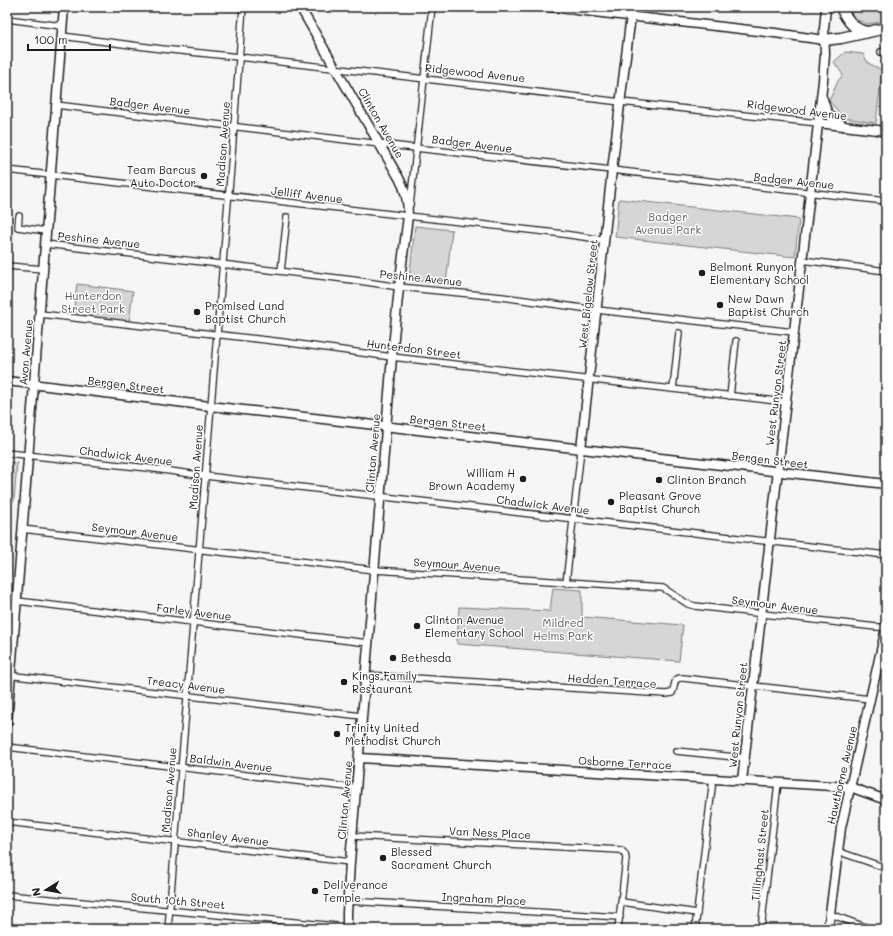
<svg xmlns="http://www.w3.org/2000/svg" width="893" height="936" viewBox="0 0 893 936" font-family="Mali,sans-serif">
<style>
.green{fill:#d6d6d6;stroke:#797979}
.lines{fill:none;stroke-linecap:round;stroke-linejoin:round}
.street-casing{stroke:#1c1c1c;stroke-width:8}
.secondary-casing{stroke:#1c1c1c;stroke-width:11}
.highway-casing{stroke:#1c1c1c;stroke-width:13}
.street{stroke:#fff;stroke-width:5.5}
.secondary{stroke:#fff;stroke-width:8}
.highway{stroke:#fff;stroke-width:10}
.poi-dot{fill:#1c1c1c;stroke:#fff;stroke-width:1.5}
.labels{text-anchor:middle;stroke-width:3;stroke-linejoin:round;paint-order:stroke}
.street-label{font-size:11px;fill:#1c1c1c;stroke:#fff}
.poi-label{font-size:11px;fill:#1c1c1c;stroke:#fff;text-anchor:start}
.park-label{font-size:11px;fill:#5d5d5d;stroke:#fff}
</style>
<rect width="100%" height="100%" fill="#f6f6f6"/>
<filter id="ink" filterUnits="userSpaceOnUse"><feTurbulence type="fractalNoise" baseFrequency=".025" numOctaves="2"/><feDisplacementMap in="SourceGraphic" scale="8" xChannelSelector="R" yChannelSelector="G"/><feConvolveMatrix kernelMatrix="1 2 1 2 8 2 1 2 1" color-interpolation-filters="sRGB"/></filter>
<g filter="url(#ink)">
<!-- green -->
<g class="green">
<polygon points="846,7 886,7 886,21 867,24 855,19"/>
<polygon points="845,52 863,54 868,63 882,70 876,123 844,118 829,101 838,81 843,75 834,62"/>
<polygon points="619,199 799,219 795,257 615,237"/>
<polygon points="415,226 452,230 446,284 409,280"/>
<polygon points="77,284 133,291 129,322 73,316"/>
<polygon points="7,462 17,463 14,501 7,500"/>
<polygon points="553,588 582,590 582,617 683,625 679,661 457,644 459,607 550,611"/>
</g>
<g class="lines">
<defs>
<g id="street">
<polyline points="7,19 62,26"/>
<polyline points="62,36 162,49 239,57 621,102 818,123"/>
<polyline points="881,52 886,51"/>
<polyline points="56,105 380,144 886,201"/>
<polyline points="7,170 556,233 605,240"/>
<polyline points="410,205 432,7"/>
<polyline points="19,216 18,227 46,231"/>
<polyline points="45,244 229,265 353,280 399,287 502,297 597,310 794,332"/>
<polyline points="802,260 886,271"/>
<polyline points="7,266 43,269"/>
<polyline points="281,271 287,217"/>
<polyline points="40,314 283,342 392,357 786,402"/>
<polyline points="673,389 679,333"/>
<polyline points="730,396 736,341"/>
<polyline points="7,453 148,468 206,476 342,492 886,555"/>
<polyline points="22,529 375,570 663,588 688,604 695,606 876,627 886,627"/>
<polyline points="566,583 581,449"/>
<polyline points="17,601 368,643"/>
<polyline points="7,675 362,716"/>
<path d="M366 675 666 694 672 693C676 686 672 677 683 678L870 699"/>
<polyline points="7,747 356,788"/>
<polyline points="676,751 745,758"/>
<polyline points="7,822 350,862"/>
<polyline points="353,836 621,850 625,854 626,859 618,929"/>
<polyline points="837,851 886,868"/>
<polyline points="7,895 347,927"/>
<polyline points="348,901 620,917"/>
<polyline points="622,902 697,913"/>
<polyline points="830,914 871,929"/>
<polyline points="168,929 211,406 232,154 234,126 243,7"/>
<polyline points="695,929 713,779"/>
<polyline points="761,929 778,783"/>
</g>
<g id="secondary">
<path d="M300 7 399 178C406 190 408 203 408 216L399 287 392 357 350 862 347 913V929"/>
<polyline points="550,7 775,33 824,40"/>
<path d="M823 99C827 115 830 117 844 126"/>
<polyline points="818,123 886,131"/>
<polyline points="7,381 218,407 886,484"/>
<polyline points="581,449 612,170 632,7"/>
<polyline points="7,723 64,7"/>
<polyline points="360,758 850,787 886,800"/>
<polyline points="742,781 823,81 825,54 824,29 826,7"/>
<polyline points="828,929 841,828 886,628"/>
</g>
<g id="highway">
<path d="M841 7C846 19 853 30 867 32"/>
<polyline points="824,40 841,38 886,28"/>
</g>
</defs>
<!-- street casing -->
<use href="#street" class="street-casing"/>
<!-- secondary casing -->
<use href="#secondary" class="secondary-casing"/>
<!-- highway casing -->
<use href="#highway" class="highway-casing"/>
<!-- street -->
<use href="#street" class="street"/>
<!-- secondary -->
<use href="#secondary" class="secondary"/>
<!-- highway -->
<use href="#highway" class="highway"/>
</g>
</g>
<!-- markers -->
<g class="poi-dot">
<circle cx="204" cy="176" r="4"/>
<circle cx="702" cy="273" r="4"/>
<circle cx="720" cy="305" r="4"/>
<circle cx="197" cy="312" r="4"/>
<circle cx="523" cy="479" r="4"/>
<circle cx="659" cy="480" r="4"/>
<circle cx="611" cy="502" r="4"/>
<circle cx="417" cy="626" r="4"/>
<circle cx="393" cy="658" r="4"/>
<circle cx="344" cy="682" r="4"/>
<circle cx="337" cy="734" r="4"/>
<circle cx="383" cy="858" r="4"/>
<circle cx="315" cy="891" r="4"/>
</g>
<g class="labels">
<!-- street labels -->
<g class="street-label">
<text transform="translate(475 73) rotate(6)" y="4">Ridgewood Avenue</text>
<text transform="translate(150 106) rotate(7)" y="4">Badger Avenue</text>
<text transform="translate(797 110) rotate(7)" y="4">Ridgewood Avenue</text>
<text transform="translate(381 123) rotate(60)" y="4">Clinton Avenue</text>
<text transform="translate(223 144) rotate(-86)" y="4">Madison Avenue</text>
<text transform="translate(472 144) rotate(7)" y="4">Badger Avenue</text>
<text transform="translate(794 181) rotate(6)" y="4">Badger Avenue</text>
<text transform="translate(307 195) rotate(7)" y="4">Jelliff Avenue</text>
<text transform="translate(99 240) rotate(6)" y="4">Peshine Avenue</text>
<text transform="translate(421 278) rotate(6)" y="4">Peshine Avenue</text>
<text transform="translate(588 294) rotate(-84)" y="4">West Bigelow Street</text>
<text transform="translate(414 349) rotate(7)" y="4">Hunterdon Street</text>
<text transform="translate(26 352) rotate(-85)" y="4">Avon Avenue</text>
<text transform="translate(126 385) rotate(7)" y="4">Bergen Street</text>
<text transform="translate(776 393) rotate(-83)" y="4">West Runyon Street</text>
<text transform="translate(448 423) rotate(6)" y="4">Bergen Street</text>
<text transform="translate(373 453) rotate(-85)" y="4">Clinton Avenue</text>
<text transform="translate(126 456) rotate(7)" y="4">Chadwick Avenue</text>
<text transform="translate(770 460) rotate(7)" y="4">Bergen Street</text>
<text transform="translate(196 467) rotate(-86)" y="4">Madison Avenue</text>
<text transform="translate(543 505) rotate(7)" y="4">Chadwick Avenue</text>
<text transform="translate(135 532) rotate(7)" y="4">Seymour Avenue</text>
<text transform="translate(457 565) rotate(4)" y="4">Seymour Avenue</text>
<text transform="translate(775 605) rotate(7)" y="4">Seymour Avenue</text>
<text transform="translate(194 612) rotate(7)" y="4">Farley Avenue</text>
<text transform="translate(612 681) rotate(4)" y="4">Hedden Terrace</text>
<text transform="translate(186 685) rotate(7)" y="4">Treacy Avenue</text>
<text transform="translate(738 715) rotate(-84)" y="4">West Runyon Street</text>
<text transform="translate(231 763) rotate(7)" y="4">Baldwin Avenue</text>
<text transform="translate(625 763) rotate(3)" y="4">Osborne Terrace</text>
<text transform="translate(842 775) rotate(-77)" y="4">Hawthorne Avenue</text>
<text transform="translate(169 790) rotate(-85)" y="4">Madison Avenue</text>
<text transform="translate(345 800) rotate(-85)" y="4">Clinton Avenue</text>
<text transform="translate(490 833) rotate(3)" y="4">Van Ness Place</text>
<text transform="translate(228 837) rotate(7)" y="4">Shanley Avenue</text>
<text transform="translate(760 855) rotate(-84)" y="4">Tillinghast Street</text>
<text transform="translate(484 899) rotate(3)" y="4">Ingraham Place</text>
<text transform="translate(178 901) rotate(5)" y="4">South 10th Street</text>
</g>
<!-- poi labels -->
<g class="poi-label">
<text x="196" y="174" text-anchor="end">Team Barcus<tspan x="196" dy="13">Auto Doctor</tspan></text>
<text x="710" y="271">Belmont Runyon<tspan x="710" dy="13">Elementary School</tspan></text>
<text x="728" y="303">New Dawn<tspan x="728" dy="13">Baptist Church</tspan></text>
<text x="205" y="310">Promised Land<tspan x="205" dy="13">Baptist Church</tspan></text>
<text x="515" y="477" text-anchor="end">William H<tspan x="515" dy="13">Brown Academy</tspan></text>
<text x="667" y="484">Clinton Branch</text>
<text x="619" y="500">Pleasant Grove<tspan x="619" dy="13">Baptist Church</tspan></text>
<text x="425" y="624">Clinton Avenue<tspan x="425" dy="13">Elementary School</tspan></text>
<text x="401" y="662">Bethesda</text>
<text x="352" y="680">Kings Family<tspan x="352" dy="13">Restaurant</tspan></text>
<text x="345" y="732">Trinity United<tspan x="345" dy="13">Methodist Church</tspan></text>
<text x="391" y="856">Blessed<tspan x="391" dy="13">Sacrament Church</tspan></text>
<text x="323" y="889">Deliverance<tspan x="323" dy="13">Temple</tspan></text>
</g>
<!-- park labels -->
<g class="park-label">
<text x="668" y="221">Badger<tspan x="668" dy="13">Avenue Park</tspan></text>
<text x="93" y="300">Hunterdon<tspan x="93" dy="13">Street Park</tspan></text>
<text x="563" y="627">Mildred<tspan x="563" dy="13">Helms Park</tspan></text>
</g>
</g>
<!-- margin -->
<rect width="893" height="936" fill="none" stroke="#fff" stroke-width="24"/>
<rect x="12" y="12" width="869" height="912" fill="none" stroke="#1c1c1c" stroke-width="1.5" filter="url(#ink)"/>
<!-- north arrow -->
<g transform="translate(46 890) rotate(259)" stroke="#ffffff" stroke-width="3" paint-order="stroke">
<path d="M0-3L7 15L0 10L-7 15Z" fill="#1c1c1c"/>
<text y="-6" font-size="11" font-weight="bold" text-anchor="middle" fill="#1c1c1c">N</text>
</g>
<!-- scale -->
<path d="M28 44v6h82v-6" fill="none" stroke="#1c1c1c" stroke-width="2"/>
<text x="34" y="44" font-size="12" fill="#1c1c1c" stroke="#ffffff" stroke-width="3" paint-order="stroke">100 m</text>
</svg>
